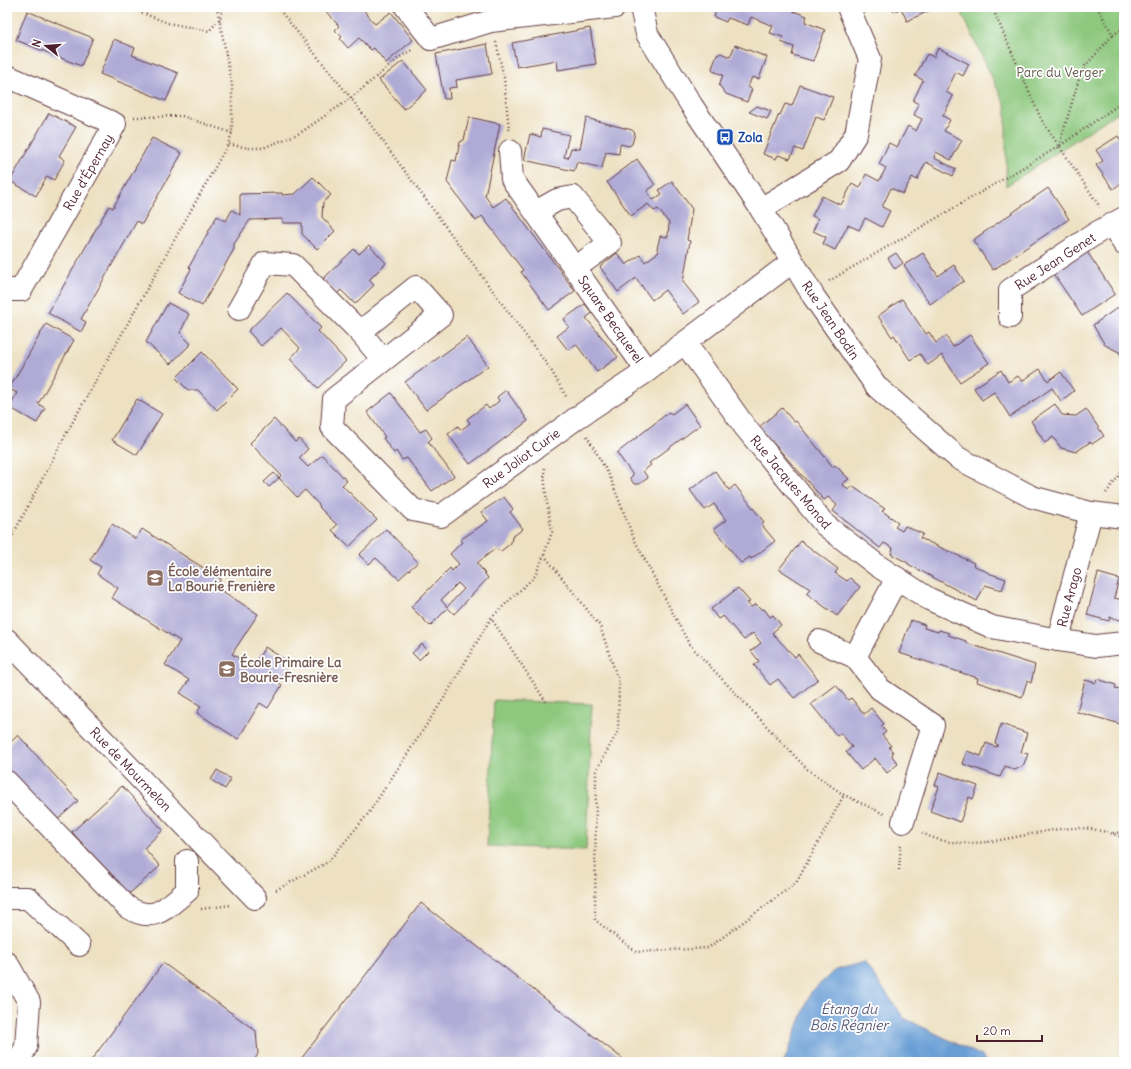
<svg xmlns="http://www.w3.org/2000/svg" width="1131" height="1069" viewBox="0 0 1131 1069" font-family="Delius,sans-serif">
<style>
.green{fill:#8dc87e;stroke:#6c7454}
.water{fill:#699ed5;stroke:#5a5e80}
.building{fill:#b0abd6;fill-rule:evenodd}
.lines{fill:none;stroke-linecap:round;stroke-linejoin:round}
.minor-casing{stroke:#623c42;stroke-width:24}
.path{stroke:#623c42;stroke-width:2.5;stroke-dasharray:1 3;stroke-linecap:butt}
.minor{stroke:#fff;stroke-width:22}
.labels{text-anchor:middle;stroke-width:3.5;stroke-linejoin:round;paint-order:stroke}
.park-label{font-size:13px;fill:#615a48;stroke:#fff}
.transit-label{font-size:13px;font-weight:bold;fill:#164399;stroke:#fff;text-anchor:start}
.street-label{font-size:13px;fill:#4a1f2b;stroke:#fff}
.education-label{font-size:13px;font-weight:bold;fill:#785e54;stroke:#fff;text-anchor:start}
.water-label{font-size:14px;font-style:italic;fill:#585877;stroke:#fff}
</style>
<rect width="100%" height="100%" fill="#fff"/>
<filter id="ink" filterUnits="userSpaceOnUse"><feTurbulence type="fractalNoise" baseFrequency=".025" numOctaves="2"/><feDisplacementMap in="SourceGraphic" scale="8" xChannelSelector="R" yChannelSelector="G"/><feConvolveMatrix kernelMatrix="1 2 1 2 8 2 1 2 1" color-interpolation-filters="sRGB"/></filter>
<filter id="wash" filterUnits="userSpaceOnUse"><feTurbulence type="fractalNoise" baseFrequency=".012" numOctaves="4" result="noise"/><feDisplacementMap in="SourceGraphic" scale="16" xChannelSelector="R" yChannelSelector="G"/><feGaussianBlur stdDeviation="0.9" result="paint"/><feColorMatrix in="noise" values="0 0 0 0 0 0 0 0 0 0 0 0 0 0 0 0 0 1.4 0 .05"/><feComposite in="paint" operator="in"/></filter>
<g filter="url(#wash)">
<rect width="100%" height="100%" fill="#ede1c2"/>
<!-- green -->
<g class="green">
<polygon points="959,7 1124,7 1124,108 1006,186 1006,107"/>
<polygon points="494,700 592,704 586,850 487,846"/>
</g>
<!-- water -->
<polygon class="water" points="864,962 904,1018 982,1056 986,1062 784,1062 811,992 835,970"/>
<g id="blocks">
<!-- building -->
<g class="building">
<polygon points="322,7 361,7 375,24 391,12 413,40 386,63 374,48 371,50 359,38 348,48 340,39 342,37 335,30 339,26"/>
<polygon points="717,7 795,7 793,11 807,16 805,22 825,30 813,61 792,55 794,47 781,42 783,37 770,33 773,26 751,17 748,25 728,18 726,22 714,17"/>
<polygon points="892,7 932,7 933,9 907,21 901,8 894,12"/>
<polygon points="27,11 93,38 81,66 16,40"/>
<polygon points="590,28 596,64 558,70 557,60 517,67 512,43"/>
<polygon points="114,39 135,48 132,55 178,73 166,101 100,74"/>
<polygon points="487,44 492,74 456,80 457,87 449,88 450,99 444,99 436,54"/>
<polygon points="735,45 767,57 759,79 752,77 748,87 752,89 747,102 726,94 719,85 723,75 713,71 712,68 717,55 721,53 730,57"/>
<polygon points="938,48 969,64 963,76 956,72 946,92 953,96 943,116 950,120 944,131 962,140 951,160 936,152 934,158 956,169 953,176 926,162 917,180 912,177 903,194 891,188 882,207 890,211 882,227 865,218 859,230 848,225 835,250 823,244 826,237 813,231 818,219 812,216 822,196 841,205 852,184 860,188 866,174 879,181 886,168 879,164 889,143 897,147 908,126 916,131 922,119 914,115 919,104 913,101 923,80 915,76 927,54 934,57"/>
<polygon points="403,61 427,90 404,109 379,80"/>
<polygon points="800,85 833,97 824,120 816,117 803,151 795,148 790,159 778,155 776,159 763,154 779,114 780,115 785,104 792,106"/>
<polygon points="757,106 771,111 767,119 749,112"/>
<polygon points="49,113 76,127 59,156 65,160 54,180 47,176 36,196 10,181"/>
<polygon points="469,117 500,124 485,196 493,207 506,198 575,291 549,310 521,272 523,270 482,216 476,221 447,182 452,160 456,161 460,142 464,140"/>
<polygon points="586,118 632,130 635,133 632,144 629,146 620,144 619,154 606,152 602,168 577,162 574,171 524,160 530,134 541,137 542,129 569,135 564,157 568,158 571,148 580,149"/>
<polygon points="1118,136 1124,145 1124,181 1113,189 1096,165 1103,161 1096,150"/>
<polygon points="152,138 182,153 142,224 137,221 81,319 86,322 81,332 48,313 109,206 113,208"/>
<polygon points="637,159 655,185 647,191 653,200 662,194 659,190 672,181 692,209 687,240 690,241 683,282 699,302 683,314 665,290 652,300 636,278 618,292 600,267 617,253 626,265 640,255 645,262 659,252 657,249 660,236 668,237 669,223 658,209 654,211 648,204 631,216 607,182"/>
<polygon points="313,177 331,195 323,202 322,217 335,231 317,249 302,234 302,223 283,223 283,219 250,220 234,244 234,249 202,306 178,293 191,269 189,267 217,216 226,221 232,210 240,215 240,194 282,193 282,195 295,194"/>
<polygon points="1048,188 1069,219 993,270 973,240"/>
<polygon points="369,245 386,263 369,280 374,285 355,304 341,290 337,294 323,279 354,249 359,254"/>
<polygon points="1086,250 1115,294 1082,316 1053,273"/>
<polygon points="896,253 903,263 895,269 888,258"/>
<polygon points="923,253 938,276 954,265 964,281 930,304 904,265"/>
<polygon points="287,293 321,328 318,331 346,361 318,388 290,359 300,348 281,328 261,346 248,331"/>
<polygon points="902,299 926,334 929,332 936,343 946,336 953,347 970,335 989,363 960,382 942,355 928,365 920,354 910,360 894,335 892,337 878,316"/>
<polygon points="168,303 189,314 180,333 191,344 170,364 146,342"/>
<polygon points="585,304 592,313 586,318 618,357 597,372 576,344 568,350 557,336 569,327 564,319"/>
<polygon points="1120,306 1124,312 1124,360 1119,352 1105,345 1093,325"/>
<polygon points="46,324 74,340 38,404 45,408 37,423 9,407 17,393 9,389"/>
<polygon points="467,337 488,366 426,410 405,382"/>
<polygon points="202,352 238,389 217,410 198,390 188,390 176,378"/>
<polygon points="1040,369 1048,381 1061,372 1074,391 1061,401 1052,388 1010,417 994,392 982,400 974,388 1001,370 1008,382 1018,376 1022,381"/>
<polygon points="506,390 528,421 470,464 448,434 458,426 461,430 470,423 467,419 486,405 489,409 499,401 497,397"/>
<polygon points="391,393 420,432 426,429 432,438 428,442 454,476 432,491 407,458 402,460 396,451 394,453 383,438 385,437 367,412"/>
<polygon points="137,399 162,414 137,455 112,440"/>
<polygon points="685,404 700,425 649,463 651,465 643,471 648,478 639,484 634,484 630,478 633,475 617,453 669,412 672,414"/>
<polygon points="1055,404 1062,415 1076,416 1086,409 1104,436 1092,444 1090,442 1076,452 1061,448 1053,437 1045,443 1031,421"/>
<polygon points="782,408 794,422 796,421 833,467 835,465 849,479 842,484 849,490 852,486 885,509 882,511 898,522 895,527 902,531 905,526 923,534 920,538 974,563 973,565 991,574 1006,579 1002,590 985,585 977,601 908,564 908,563 891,554 893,548 884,543 880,548 833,511 837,505 828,497 824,500 759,427"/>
<polygon points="274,419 295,442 299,439 308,449 299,458 308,467 322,455 347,481 342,485 377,520 349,547 332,530 337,525 319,507 320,506 305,490 297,497 279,478 281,475 250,443"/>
<polygon points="715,471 729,490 735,485 764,522 761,524 775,541 751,559 750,557 741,563 714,529 726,520 714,504 705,510 690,490"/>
<polygon points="274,473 279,478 269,487 264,482"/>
<path d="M504 497 513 509 510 512 523 529 512 537 511 543 501 551 495 549 477 563 488 578 454 614 448 608 430 626 411 607 450 568 452 571 459 564 450 554 462 542 460 540 488 521 481 512ZM458 583 464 589 447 607 441 600Z"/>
<polygon points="112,524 136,539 142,529 221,579 216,587 258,614 232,654 253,667 265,647 290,663 278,682 282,685 268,708 260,703 238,739 197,713 201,706 180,693 189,680 165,665 180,641 112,598 118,588 97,574 101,567 90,560"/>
<polygon points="386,529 418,562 399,579 376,558 369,564 359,555"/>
<polygon points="801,541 838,569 835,573 847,581 850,578 860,587 837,616 806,593 810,589 779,569"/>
<polygon points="1098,573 1119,579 1114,598 1124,600 1124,621 1110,617 1109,621 1087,615"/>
<polygon points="738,588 750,602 747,603 751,607 756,604 762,610 764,609 770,617 773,615 781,625 772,633 795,657 798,654 818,679 794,698 778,679 770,685 754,665 759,661 751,651 761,643 753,633 744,640 723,616 718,619 711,609"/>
<polygon points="911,620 925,625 924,628 938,632 939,630 949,633 948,635 966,641 966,643 1035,665 1031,683 1027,681 1022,697 977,682 978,678 899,653"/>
<polygon points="422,644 428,651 419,660 412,653"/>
<polygon points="1097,679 1116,685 1115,688 1124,690 1124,713 1121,724 1077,712 1085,680 1096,683"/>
<polygon points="836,685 848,700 851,698 864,714 871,708 884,724 881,726 886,732 882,735 891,746 889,747 893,752 892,756 898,764 887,773 875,758 861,770 846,752 852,747 841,733 837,736 811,704"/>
<polygon points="1001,724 1027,733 1021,752 1028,754 1023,766 1015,770 1005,766 1000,777 963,764 967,751 981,756 986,743 996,747 998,745 995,743"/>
<polygon points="18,735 78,801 55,822 7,769 7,746"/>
<polygon points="217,770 231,779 225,789 211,780"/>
<polygon points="940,772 978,786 973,799 969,797 960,822 930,811 939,787 935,785"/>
<polygon points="122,786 163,830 144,848 160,866 129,894 72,832"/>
<polygon points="421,903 627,1062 305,1062 301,1059"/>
<polygon points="163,963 256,1031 258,1054 253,1062 90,1062"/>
</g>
</g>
</g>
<g filter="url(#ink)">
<use href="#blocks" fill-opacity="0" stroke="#623c42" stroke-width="1"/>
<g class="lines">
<defs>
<g id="minor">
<polyline points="406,7 431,39 491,21 615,7"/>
<polyline points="641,7 647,34 692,106 761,209 814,297 877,387 958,458 1032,497 1091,513 1124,517"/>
<polyline points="7,76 115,124 21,290 7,290"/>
<polyline points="510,151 512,179 647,371"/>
<polyline points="761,209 839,161 856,134 870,59 848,7"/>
<polyline points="536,212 557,200 573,197 610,243 575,268"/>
<polyline points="1113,226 1124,244"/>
<polyline points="239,309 265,263 293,265 360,332 383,360"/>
<polyline points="1010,317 1010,290 1098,232 1124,218"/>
<polyline points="360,332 416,287 441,315 334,399 332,427 413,510 441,516 578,417 647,371 792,262"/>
<polyline points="685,343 745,427 825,525 878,566 929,599 992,627 1058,640"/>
<polyline points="1091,513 1058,640 1096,646 1124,643"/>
<polyline points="7,640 255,898"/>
<polyline points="819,641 855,657 897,578"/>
<polyline points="855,657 880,689 933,725 903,822"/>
<path d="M7 782 127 907C155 924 165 908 187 891V861"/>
<polyline points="7,898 28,898 79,945"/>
<polyline points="7,963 29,1002 26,1047 18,1062"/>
</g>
</defs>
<!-- minor casing -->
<use href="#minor" class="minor-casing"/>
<!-- path -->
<g class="path">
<polyline points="127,7 168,23 209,31 220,19 223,7"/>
<polyline points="217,7 232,85 232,133 228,144"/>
<polyline points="277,7 351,98 551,370 567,398"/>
<polyline points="992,7 1041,119 1100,207"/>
<polyline points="1097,7 1113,35 1124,28"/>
<polyline points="496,42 504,78 509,130"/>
<polyline points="134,117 182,116 232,133"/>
<polyline points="1059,146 1079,79 1085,66 1113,35"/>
<polyline points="829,281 1058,147 1124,101"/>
<polyline points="587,436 610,477 634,539 689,644 807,769 844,795 884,814"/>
<polyline points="545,468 544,474 547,503 552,532 544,555 535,576 491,618 546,702"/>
<polyline points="1106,493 1124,469"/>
<polyline points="7,546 66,434 228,144 248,148 263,148 300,133 351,98 400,57 412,50"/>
<polyline points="544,555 600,626 619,683 618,731 596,771 595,920 636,952 708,948 796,883 844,795"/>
<path d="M922 833C971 858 1025 829 1076 828 1092 828 1110 832 1124 838"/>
<polyline points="1113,833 1124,832"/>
<polyline points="899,870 901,843"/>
<polyline points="276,890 328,862 368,814 446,695 491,618"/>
<polyline points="201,909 231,905"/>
</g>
<!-- minor -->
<use href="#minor" class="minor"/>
</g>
</g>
<!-- icons -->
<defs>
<symbol id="bus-square" viewBox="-11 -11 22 22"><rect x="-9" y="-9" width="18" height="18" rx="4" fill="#1a4fb4" stroke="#fff"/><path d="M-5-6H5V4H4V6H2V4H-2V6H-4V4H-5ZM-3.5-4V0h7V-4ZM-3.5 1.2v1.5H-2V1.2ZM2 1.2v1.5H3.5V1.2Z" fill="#fff"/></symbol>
<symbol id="school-square" viewBox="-11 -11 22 22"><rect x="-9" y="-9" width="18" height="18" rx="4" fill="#8d6e63" stroke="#fff"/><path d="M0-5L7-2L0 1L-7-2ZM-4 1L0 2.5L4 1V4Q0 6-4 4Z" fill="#fff"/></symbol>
</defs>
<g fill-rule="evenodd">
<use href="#bus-square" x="715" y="127" width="20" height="20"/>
<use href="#school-square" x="145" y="568" width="20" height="20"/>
<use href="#school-square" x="217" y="659" width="20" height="20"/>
</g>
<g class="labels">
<!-- park labels -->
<g class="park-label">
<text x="1060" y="77">Parc du Verger</text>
</g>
<!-- transit labels -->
<g class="transit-label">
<text x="738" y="142">Zola</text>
</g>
<!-- street labels -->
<g class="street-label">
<text transform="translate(88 172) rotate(-60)" y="5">Rue d’Épernay</text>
<text transform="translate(1055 261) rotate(-33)" y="5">Rue Jean Genet</text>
<text transform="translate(611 319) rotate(55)" y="5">Square Becquerel</text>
<text transform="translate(831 320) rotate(56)" y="5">Rue Jean Bodin</text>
<text transform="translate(521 458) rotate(-36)" y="5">Rue Joliot Curie</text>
<text transform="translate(791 482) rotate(50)" y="5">Rue Jacques Monod</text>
<text transform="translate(1069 597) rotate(-75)" y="5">Rue Arago</text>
<text transform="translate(131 769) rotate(46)" y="5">Rue de Mourmelon</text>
</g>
<!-- education labels -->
<g class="education-label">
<text x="168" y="576">École élémentaire<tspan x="168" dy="15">La Bourie Frenière</tspan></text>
<text x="240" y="667">École Primaire La<tspan x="240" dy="15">Bourie-Fresnière</tspan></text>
</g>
<!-- water labels -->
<g class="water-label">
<text x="849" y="1014">Étang du<tspan x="849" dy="16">Bois Régnier</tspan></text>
</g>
</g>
<!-- margin -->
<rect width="1131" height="1069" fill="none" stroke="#fff" stroke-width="24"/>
<!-- north arrow -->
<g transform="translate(46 46) rotate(287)" stroke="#ffffff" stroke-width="3" paint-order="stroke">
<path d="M0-3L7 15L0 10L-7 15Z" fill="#4a1f2b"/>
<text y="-6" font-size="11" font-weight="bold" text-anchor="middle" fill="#4a1f2b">N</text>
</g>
<!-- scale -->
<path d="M977 1035v6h65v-6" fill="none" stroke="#4a1f2b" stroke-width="2"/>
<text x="983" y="1035" font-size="12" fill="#4a1f2b" stroke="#ffffff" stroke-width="3" paint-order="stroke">20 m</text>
</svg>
